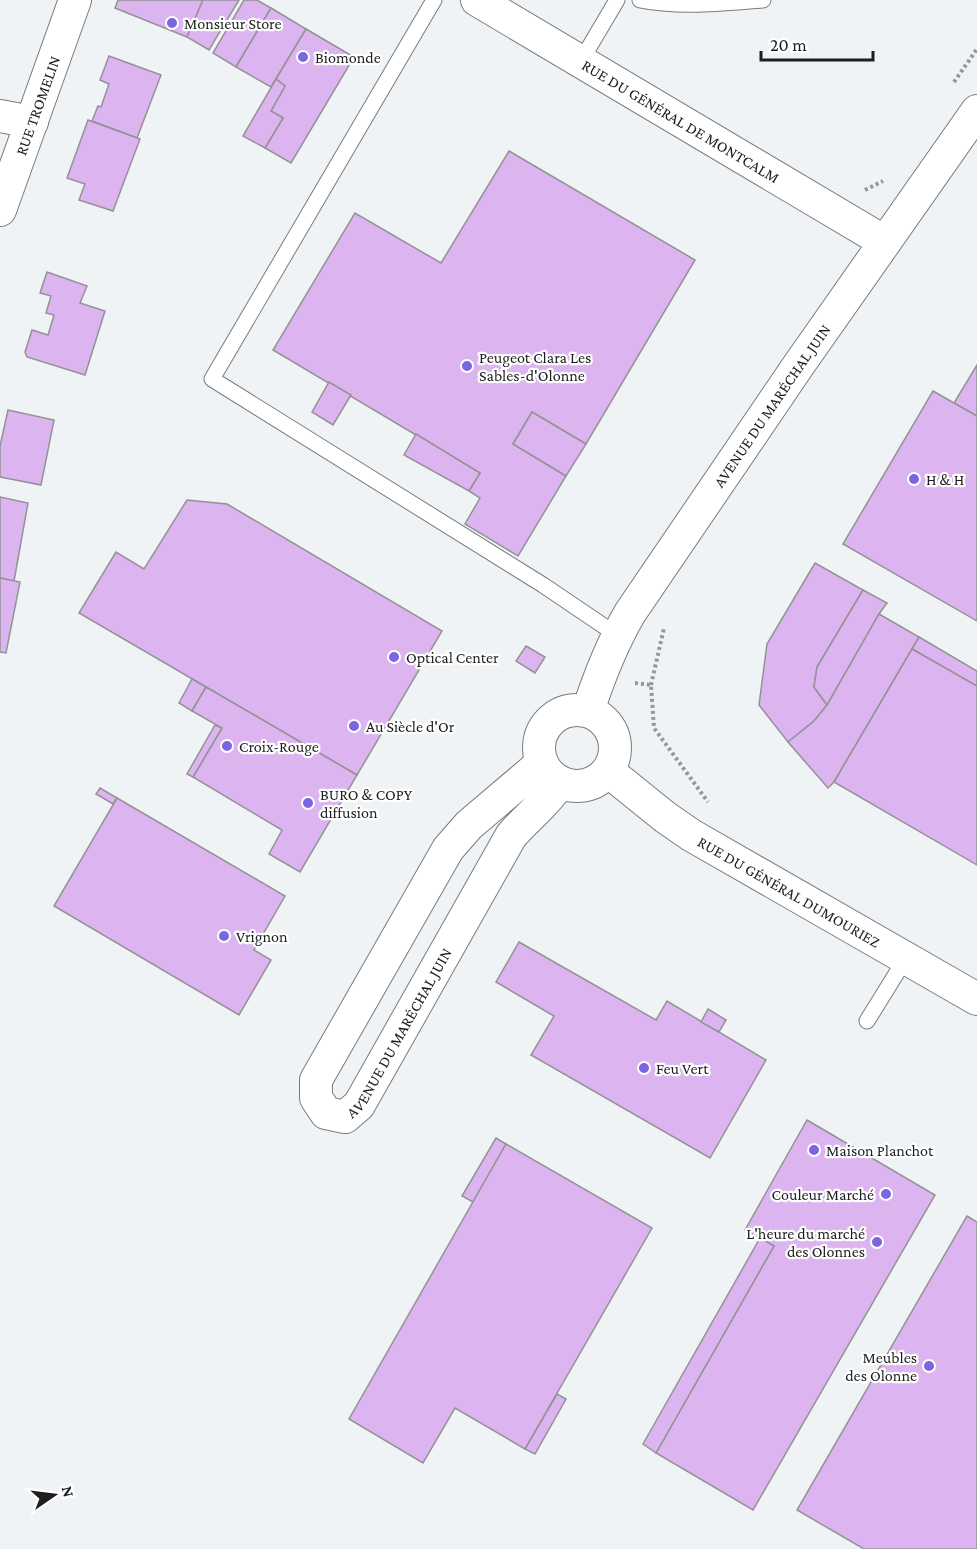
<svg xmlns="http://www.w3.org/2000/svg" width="977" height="1549" viewBox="0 0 977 1549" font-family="'Crimson Pro',serif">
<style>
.building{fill:#dbb4f0;stroke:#949295;stroke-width:1.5}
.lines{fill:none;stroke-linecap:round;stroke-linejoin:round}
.service-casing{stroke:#797b7d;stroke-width:17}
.minor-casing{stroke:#797b7d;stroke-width:34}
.path{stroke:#949799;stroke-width:4;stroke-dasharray:3 3;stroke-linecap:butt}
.service{stroke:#fff;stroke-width:15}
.minor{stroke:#fff;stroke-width:32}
.poi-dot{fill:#7c65e0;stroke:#fff;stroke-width:2}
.labels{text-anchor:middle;stroke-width:4.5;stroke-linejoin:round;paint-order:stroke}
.poi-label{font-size:16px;fill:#1d1e1f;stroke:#fff;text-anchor:start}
.street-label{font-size:16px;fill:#1d1e1f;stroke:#fff}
</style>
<rect width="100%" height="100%" fill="#f0f3f6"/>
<!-- building -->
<g class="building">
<polygon points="118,0 203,0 187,37 115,8"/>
<polygon points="203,0 239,0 209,50 187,37"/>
<polygon points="244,0 257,0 271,8 236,67 213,53"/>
<polygon points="271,8 306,29 271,87 236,67"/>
<polygon points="306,29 354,57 291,163 265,148 283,118 271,111 285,86 276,79"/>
<polygon points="109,56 161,75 137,138 92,121 98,106 101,107 109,84 100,80"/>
<polygon points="276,79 285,86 271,111 283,118 265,148 243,136"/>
<polygon points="88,120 140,139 113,211 79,200 85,184 67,178"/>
<polygon points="509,151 695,260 586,444 532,412 513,444 566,476 518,556 465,524 480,498 469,491 480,473 273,350 355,213 441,263"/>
<polygon points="47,272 87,286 80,303 105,311 85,375 27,357 25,352 32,330 48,335 54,315 46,313 51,296 40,293"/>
<polygon points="977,365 977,416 954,403"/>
<polygon points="329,382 351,395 333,425 312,412"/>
<polygon points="933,391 977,416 977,621 843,544"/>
<polygon points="8,410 54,420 41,485 0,477 0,446"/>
<polygon points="532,412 586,444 566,476 513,444"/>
<polygon points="416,434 480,473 469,491 404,455"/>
<polygon points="0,497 28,503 14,581 0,578"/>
<polygon points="187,500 227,504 442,631 357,775 79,613 116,552 144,569"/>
<polygon points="815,563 863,590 817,667 814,687 827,705 814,721 788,742 759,705 767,644"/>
<polygon points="0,578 20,582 6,653 0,652"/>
<polygon points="863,590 887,603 879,614 827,705 814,687 817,667"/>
<polygon points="879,614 919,637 834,782 828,788 788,742 814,721 827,705"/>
<polygon points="919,637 977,671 977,686 912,649"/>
<polygon points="526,646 545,657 535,673 516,661"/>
<polygon points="912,649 977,686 977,865 834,782"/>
<polygon points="192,679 206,687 192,711 179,703"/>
<polygon points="206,687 357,775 300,872 269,854 282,830 193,777 222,728 192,711"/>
<polygon points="215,725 222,728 193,777 187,774"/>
<polygon points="100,788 117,798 113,804 96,794"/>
<polygon points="117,798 285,896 254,950 271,960 239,1015 54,906"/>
<polygon points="519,942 656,1020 667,1001 766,1060 710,1158 531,1055 554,1016 496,982"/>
<polygon points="708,1009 726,1020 719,1032 701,1022"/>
<polygon points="807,1120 935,1195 753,1510 656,1453 774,1246 745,1230"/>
<polygon points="496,1138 506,1144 473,1202 462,1196"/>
<polygon points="506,1144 652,1228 525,1449 455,1408 423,1463 349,1419"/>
<polygon points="967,1216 977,1222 977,1549 864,1549 797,1510"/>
<polygon points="760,1238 774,1246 656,1453 643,1444"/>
<polygon points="557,1394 566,1399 535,1454 525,1449"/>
</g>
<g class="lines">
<defs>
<g id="service">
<polyline points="434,0 212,379 543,585 617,635"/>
<path d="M640 0C681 8 722 3 763 0"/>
<polyline points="581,61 617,0"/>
<polyline points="867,1021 906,958"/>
</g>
<g id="minor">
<path id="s1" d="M477 0 885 242"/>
<polyline points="0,116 32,122"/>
<path id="s2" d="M0 210 75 0"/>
<circle cx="577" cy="748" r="38"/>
<path id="s3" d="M588 711C599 677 612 644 630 613L798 366 977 111"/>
<path id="s4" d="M542 763 469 825 448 849 316 1080V1098L326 1113 345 1117 359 1105 511 836C527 817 547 803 560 782"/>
<path id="s5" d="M608 771 665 817 691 835 977 999"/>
</g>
</defs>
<!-- service casing -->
<use href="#service" class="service-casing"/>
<!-- minor casing -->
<use href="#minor" class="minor-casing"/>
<!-- path -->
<g class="path">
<polyline points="954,82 977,49"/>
<polyline points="865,190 883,181"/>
<polyline points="635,683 651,685 654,728 708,802"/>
<polyline points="651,685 664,628"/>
</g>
<!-- service -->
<use href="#service" class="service"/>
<!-- minor -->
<use href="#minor" class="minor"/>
</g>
<!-- markers -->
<g class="poi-dot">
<circle cx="172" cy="23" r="6"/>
<circle cx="303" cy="57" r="6"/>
<circle cx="467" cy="366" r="6"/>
<circle cx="914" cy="479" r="6"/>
<circle cx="394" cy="657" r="6"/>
<circle cx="354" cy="726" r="6"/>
<circle cx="227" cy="746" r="6"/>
<circle cx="308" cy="803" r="6"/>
<circle cx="224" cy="936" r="6"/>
<circle cx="644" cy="1068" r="6"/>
<circle cx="814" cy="1150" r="6"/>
<circle cx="886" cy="1194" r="6"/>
<circle cx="877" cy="1242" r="6"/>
<circle cx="929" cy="1366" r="6"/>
</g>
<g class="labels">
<!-- poi labels -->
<g class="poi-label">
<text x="184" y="29">Monsieur Store</text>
<text x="315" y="63">Biomonde</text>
<text x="479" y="363">Peugeot Clara Les<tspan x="479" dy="18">Sables-d'Olonne</tspan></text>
<text x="926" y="485">H &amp; H</text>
<text x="406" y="663">Optical Center</text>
<text x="366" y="732">Au Siècle d'Or</text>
<text x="239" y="752">Croix-Rouge</text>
<text x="320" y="800">BURO &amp; COPY<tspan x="320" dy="18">diffusion</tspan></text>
<text x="236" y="942">Vrignon</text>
<text x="656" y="1074">Feu Vert</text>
<text x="826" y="1156">Maison Planchot</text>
<text x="874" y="1200" text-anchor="end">Couleur Marché</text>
<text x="865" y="1239" text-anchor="end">L'heure du marché<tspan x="865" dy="18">des Olonnes</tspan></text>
<text x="917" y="1363" text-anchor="end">Meubles<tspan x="917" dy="18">des Olonne</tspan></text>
</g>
<!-- street labels -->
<g class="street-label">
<text dy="6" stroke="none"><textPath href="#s2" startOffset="111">RUE TROMELIN</textPath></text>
<text dy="6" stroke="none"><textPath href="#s1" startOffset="237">RUE DU GÉNÉRAL DE MONTCALM</textPath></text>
<text dy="6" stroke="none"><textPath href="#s3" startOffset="358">AVENUE DU MARÉCHAL JUIN</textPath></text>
<text dy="6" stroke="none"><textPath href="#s5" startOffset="218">RUE DU GÉNÉRAL DUMOURIEZ</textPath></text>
<text dy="6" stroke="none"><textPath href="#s4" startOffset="550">AVENUE DU MARÉCHAL JUIN</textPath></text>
</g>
</g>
<!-- north arrow -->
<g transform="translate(54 1495) rotate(76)" stroke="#ffffff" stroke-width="4.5" paint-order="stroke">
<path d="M0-4.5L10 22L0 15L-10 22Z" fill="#1d1e1f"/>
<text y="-9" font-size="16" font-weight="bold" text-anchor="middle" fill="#1d1e1f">N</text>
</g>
<!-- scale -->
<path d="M761 51v9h112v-9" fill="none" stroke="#1d1e1f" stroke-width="3"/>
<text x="770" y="51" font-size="18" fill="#1d1e1f" stroke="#ffffff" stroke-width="4.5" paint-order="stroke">20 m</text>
</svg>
